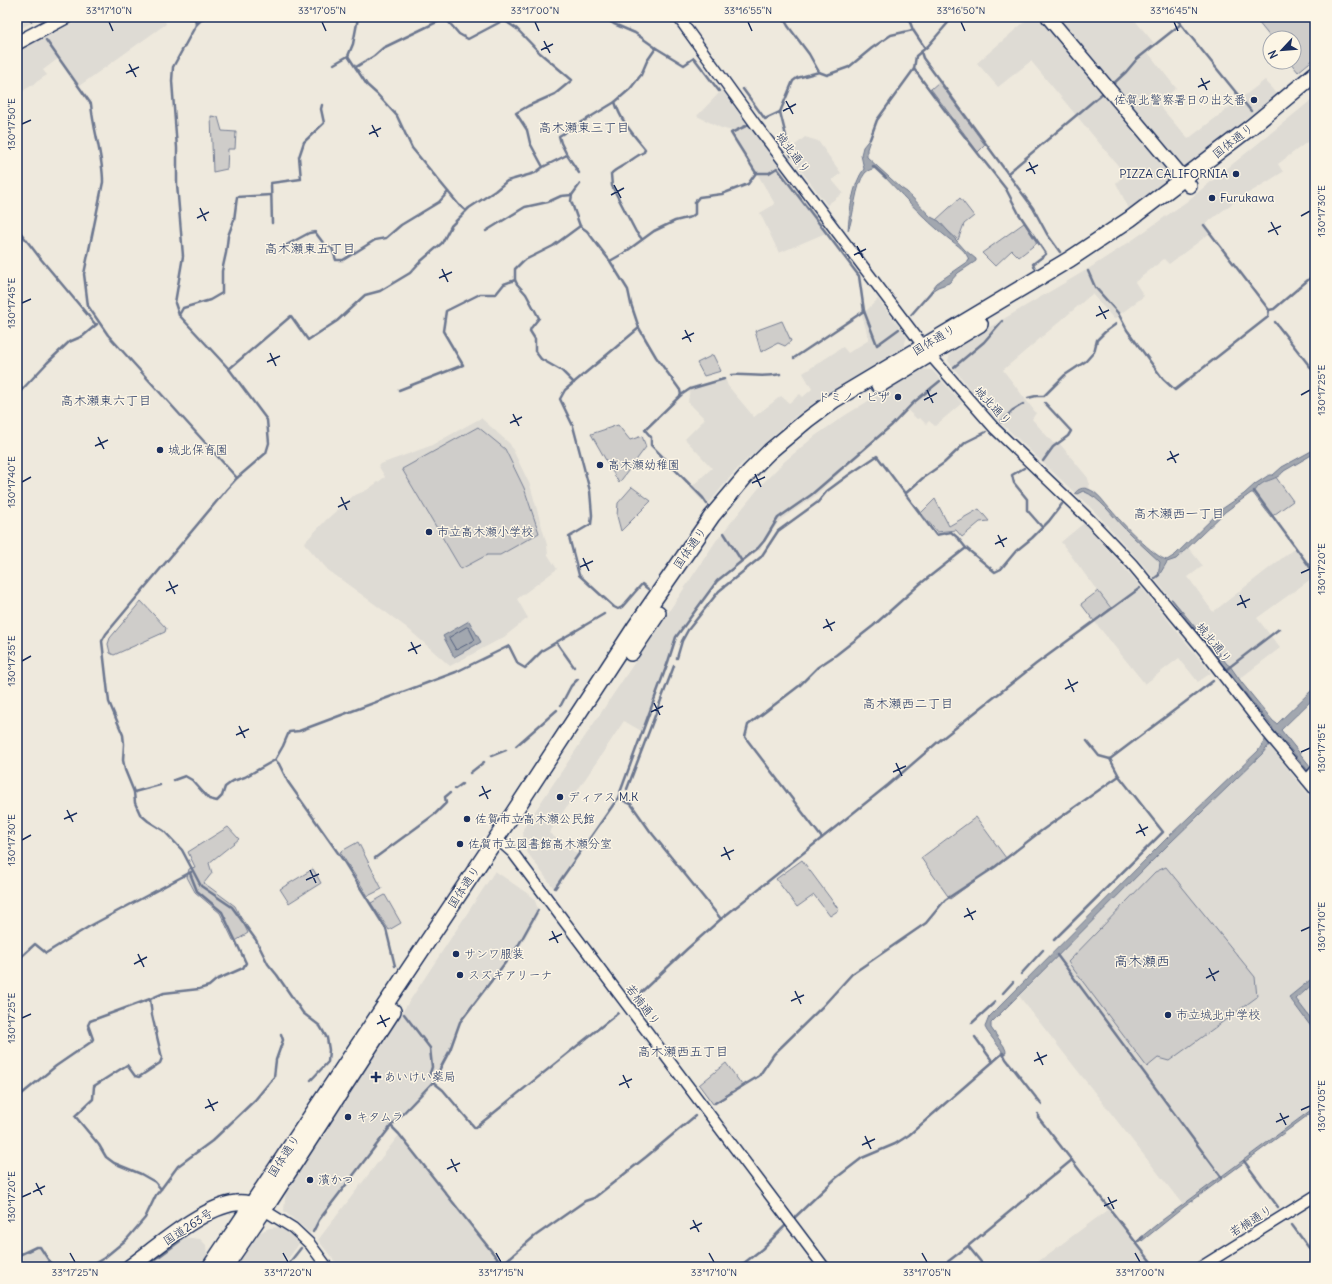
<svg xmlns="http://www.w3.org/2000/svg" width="1332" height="1284" viewBox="0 0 1332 1284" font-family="Delius,'Klee One',sans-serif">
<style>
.built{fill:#dedbd4}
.green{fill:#cfcdca;stroke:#757e94}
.water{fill:#a2a7af;stroke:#6c778f}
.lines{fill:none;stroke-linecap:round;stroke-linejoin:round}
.shore{stroke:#515f7e;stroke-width:1}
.stream{stroke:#6c778f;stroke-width:2.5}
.minor-casing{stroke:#1b2f5e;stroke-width:13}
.major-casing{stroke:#1b2f5e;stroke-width:16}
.highway-casing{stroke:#1b2f5e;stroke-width:18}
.minor{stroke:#fcf5e5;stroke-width:10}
.major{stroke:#fcf5e5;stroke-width:13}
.highway{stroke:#fcf5e5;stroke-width:15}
.ticks{fill:none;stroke:#1b2f5e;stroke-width:1.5}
.poi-dot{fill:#1b2f5e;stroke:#fcf5e5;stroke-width:1.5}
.labels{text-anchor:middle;stroke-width:3;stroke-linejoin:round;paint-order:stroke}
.poi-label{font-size:12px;fill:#1b2f5e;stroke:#fcf5e5;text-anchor:start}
.street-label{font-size:12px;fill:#1b2f5e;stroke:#fcf5e5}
.neighbourhood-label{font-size:13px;fill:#1b2f5e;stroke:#fcf5e5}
.quarter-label{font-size:14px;fill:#1b2f5e;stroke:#fcf5e5}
.neatline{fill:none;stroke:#1b2f5e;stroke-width:1.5}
.ticks-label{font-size:10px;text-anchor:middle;fill:#1b2f5e}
</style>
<rect width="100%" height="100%" fill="#eee9dd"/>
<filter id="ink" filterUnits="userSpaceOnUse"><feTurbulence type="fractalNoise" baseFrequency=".025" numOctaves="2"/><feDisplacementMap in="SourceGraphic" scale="8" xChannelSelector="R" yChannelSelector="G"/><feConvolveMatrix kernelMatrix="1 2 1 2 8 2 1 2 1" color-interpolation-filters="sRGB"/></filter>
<g filter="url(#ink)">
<!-- built -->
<g class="built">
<polygon points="17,17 44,17 17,30"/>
<polygon points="86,17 166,17 164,19 166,24 79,86 59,58 43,70 47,75 17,95 17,51"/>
<polygon points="1030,17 1042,17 1176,174 1129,209 1116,183 1125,174 1031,61 998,87 977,63"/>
<polygon points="1053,17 1132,17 1154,43 1146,50 1176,88 1158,104 1188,139 1265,80 1276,94 1183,170"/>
<polygon points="722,90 828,232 779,253 760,213 775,204 732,131 721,128 697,116"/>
<polygon points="1315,97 1315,136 1278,164 1283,172 1234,202 1204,225 1209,234 1169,264 1164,259 1135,282 1144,296 1114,319 1092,294 1003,370 1036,413 1032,419 1053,443 1060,444 1088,478 1090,491 1125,528 1163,562 1175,557 1187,546 1203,566 1188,577 1213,612 1295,548 1315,573 1315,576 1257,618 1280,648 1238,680 1144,566 1093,510 1000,422 974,394 948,361 951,350 1088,269 1131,241 1186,202"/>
<polygon points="805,137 818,141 841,173 832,180 843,193 827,205 787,152"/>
<polygon points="878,299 907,337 903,348 826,394 796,416 769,439 741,465 726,482 707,506 690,488 712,468 685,439 705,419 688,402 690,387 725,378 728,386 754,417 781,396 789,403 800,394 803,397 812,389 803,373 843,347 848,353 869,340 862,315"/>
<polygon points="920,369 932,370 962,403 935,426 929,421 926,424 920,418 917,419 906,409 886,430 814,497 780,520 759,550 718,581 677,634 643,732 624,721 549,833 577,854 555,890 524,848 523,829 716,541 763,483 785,461 815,436 844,416"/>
<polygon points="481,418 510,444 530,485 547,545 548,555 557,569 517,599 528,618 504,637 450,666 406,627 328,570 304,543 326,520 353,496 367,490 385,477 378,465 430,446"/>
<polygon points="1084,523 1137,582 1211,673 1198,682 1179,658 1145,684 1094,621 1110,608 1061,542"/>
<polygon points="1269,745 1315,803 1315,976 1289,997 1315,1032 1315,1107 1183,1205 1019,996 1170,843 1262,754"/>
<polygon points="495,871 534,898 539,912 523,942 462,1021 434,1084 394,1125 310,1233 284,1211 286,1189"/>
<polygon points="1315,982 1315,1024 1296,999"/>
<polygon points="399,1135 501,1264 497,1267 339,1267 318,1240"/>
<polygon points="1110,1208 1157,1267 1031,1267"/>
<polygon points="279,1227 289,1233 299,1244 282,1267 236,1267 259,1233 269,1228"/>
<polygon points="183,1237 200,1239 206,1245 207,1257 200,1267 143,1267"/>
<polygon points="39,1248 51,1267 17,1267 17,1257"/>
</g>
<!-- green -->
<g class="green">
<polygon points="1254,17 1315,17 1315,58 1298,72 1290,62 1294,62 1294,38 1271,38"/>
<polygon points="939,82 985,145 978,152 931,89"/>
<polygon points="211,116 218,117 222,131 236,132 235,149 228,149 227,169 213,172"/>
<polygon points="960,198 974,216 964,224 958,240 936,220"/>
<polygon points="1024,223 1037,243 1019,257 1012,250 995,266 982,253"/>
<polygon points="782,321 791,341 785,346 778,343 761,352 755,331"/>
<polygon points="713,355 721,371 704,376 697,363"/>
<polygon points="618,425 630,440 642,436 646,447 619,483 591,434"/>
<polygon points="478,427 505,449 524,488 539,533 500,555 487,555 461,569 402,469"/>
<polygon points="1275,476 1293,501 1271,517 1250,489 1262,480"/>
<polygon points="632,487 651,501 621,531 617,516 618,503"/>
<polygon points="935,499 949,526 979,509 989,521 980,522 962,537 956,530 937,532 921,513"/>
<polygon points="1098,591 1111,608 1094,621 1081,604"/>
<polygon points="141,601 166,628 165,632 114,655 110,653 108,644 110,638"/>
<polygon points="976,817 1006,858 950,899 921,858"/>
<polygon points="228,827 239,839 209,863 212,873 204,883 235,906 248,933 234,942 220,913 195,892 187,877 189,869 195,867 188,852"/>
<polygon points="358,842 382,889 368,896 340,852"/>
<polygon points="802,860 839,910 830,916 814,895 797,907 776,879"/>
<polygon points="1166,867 1255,977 1257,997 1169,1061 1158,1058 1147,1067 1068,962 1155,872"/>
<polygon points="313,869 321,883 289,903 280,889"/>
<polygon points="385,895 401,923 389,930 371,903"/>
<polygon points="726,1063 742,1085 713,1104 699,1085"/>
</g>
<!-- water -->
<g class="water">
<path d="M871 137 867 149V157L901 188 907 192 931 217 939 221 965 250 976 259V261L958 273 949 283 938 287 930 292 937 283 969 261C967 251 957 245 949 239 922 218 900 192 876 168 872 169 868 170 865 173 855 185 854 217 848 231 849 213 853 183 864 169L861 155 863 147Z"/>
<path d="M1315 449V453L1284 471C1275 483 1262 477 1254 493H1251L1225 512 1176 559 1167 562 1158 577 1160 562C1148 551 1136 540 1125 529 1112 516 1101 498 1083 491L1077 494 1075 493C1078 489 1083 487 1088 489 1098 492 1104 503 1111 510 1120 521 1155 558 1167 560L1175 555 1222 509 1244 494 1255 484 1269 475H1273L1282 467Z"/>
<polygon points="1171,599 1172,599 1209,644 1216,650 1227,664 1230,666 1242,683 1273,721 1277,724 1315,687 1315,697 1281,730 1315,772 1315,779 1278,734 1262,754 1170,843 991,1023 991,1028 1004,1046 1006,1051 1004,1057 1001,1053 1002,1051 987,1031 985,1027 989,1017 1168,837 1258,751 1273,728"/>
<polygon points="469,621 481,642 454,657 443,636"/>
<polygon points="1315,976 1315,982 1296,999 1315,1024 1315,1032 1289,997"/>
<polygon points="1315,1107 1315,1110 1184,1207 1142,1241 1140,1238 1161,1221"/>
</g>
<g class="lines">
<!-- shore -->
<polygon class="shore" points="467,627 469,628 475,640 456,650 449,638"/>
<!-- stream -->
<g class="stream">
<polyline points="28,17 31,21"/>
<polyline points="195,17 196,25"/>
<polyline points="204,17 196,25 173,67 172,81 177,148 177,184 183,256 175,303 179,315 229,369 267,420 269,443 266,453 237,478 227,489 106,634 102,641 109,702 123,735 124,744 123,760 125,770 134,792 135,803 140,814 148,821 164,831 182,850 201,886 232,907 256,940 268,964 277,975 303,1013 320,1026 327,1038 329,1050 328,1062 311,1080"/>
<polyline points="603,17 614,24 635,33 656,48 684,65 694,58 719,91"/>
<polyline points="783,17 788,26 809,54 819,72 797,78 793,81 780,112 791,156"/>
<polyline points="908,17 913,30 925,48"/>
<polyline points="1175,17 1251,111"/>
<polyline points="504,20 517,29 540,53 572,80 555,94 528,106 516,113 527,130 530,143 543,167"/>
<path d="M46 40 91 104C93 130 103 155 103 182L84 274 88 306 108 335 237 478"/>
<polyline points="921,52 923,58 1033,208 1047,234 1060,252"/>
<polyline points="348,56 367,85 377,94 397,116 412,148 459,205 466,211"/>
<polyline points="334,64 348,56 353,44 358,18 359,17"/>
<polyline points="356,67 374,56 383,48 441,20 447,20 459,34 468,39 504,20 506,17"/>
<polyline points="914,69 958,128 1006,189 1019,214 1046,254 1033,264 1035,268"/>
<polyline points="819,72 827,75 849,67 872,48 891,35 913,30"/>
<polyline points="1112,85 1126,72 1137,59 1181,24"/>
<polyline points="743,89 765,119 780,112"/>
<path d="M615 102C621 121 632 133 645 149L644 152C638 155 633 159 627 163 622 167 615 169 611 174L612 186 636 232 642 239"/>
<polyline points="748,125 731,133 756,173"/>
<polyline points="870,139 877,120 914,69 916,56 928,46 953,17"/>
<polyline points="567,155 579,173"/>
<polyline points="873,166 886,178"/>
<polyline points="1008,173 1104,92"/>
<polyline points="580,184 572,195 571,201 580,226 587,231 610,261 628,290 631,304 639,328 656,357 680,390 681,395"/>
<polyline points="272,223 271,183 301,179 299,157 304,142 324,123 321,109 322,105"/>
<polyline points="1204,225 1269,310 1274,309 1315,274"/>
<polyline points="17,228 40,258 96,325"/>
<polyline points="486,231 525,207 548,202 561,196 572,195"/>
<polyline points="281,248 309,233 315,232 324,244 332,248 336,260 343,260 375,240 386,238 401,225 439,202 448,192"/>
<polyline points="610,261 624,253 654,231 675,221 691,217 695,214 695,202 699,197 722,194 748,184 756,173 769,173 777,168 859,276 864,311"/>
<polyline points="1088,271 1095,287 1118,313 1127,330 1163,379 1175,390 1268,317 1269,310"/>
<polyline points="515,280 517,284 526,294 539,318 531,328 530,331 535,339 535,351 541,359 562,371 574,383"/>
<polyline points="179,315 183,308 210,300 222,293 222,271 226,253 228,236 234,220 237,197 271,195"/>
<polyline points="911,315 932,291"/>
<polyline points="1275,322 1315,373"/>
<polyline points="639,328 565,390 560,399 573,426 590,491 592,515 591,524 569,537 579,575 614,607 618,609 622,607 642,584 648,589"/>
<polyline points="794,358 864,311 877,345 899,329"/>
<polyline points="954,367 984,342 1002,321"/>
<polyline points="229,369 291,316 308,340 337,321 365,295 380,291 410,273 420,262 442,243 451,226 469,208 495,191 507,181 535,173 543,167 567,155 561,143 559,136 615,102 630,89 641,75 647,61 656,48"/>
<path d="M731 375C748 374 764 378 780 374"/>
<polyline points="399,390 463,365 443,331 446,311 480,294 496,294 504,284 515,280 515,269 523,261 553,246 580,226"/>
<polyline points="17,395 47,363 69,342 83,336 97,324"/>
<polyline points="1028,398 1036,396 1044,396 1065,375 1086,361 1094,352 1097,340 1105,332 1116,324"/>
<polyline points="1001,422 1013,410 1023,404"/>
<polyline points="1043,461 1053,447 1068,436 1071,431 1045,403"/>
<polyline points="1024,468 1012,475 1014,483 1027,499 1027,510 1042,527"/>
<polyline points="1254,491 1315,574"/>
<polyline points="905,494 924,477 944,463 966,442 986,432"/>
<polyline points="707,504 703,498 651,445 651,437 645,430 681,395 690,389 724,379"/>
<polyline points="724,533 741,560"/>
<polyline points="1155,578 1159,575"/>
<polyline points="557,643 574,667"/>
<polyline points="677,658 682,641 688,630 719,591 761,557 778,531 818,502 827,491 850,474 877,456 936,535 951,532 958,538 966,548 995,572 1001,569 1016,551 1032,538 1049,521 1062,504"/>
<polyline points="1227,669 1279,629"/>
<polyline points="561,705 571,686 578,679"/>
<polyline points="516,746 557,710"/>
<polyline points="491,756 506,750"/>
<polyline points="1110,759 1213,681"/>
<polyline points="275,760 279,764 288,782 343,860 386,929 395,966"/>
<polyline points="470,773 484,762"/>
<polyline points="174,780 185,776 192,780 209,799 217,801 222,796 225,787 233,781 245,777 275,760 283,746 289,732 299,731 456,672 509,646 518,664 525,668 543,650 604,614"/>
<polyline points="455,789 462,784"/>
<polyline points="627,789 674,666"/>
<polyline points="134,792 160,785"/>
<polyline points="618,798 631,804 650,831 721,919"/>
<polyline points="822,838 745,737 748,725 799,686 818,667 836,655 873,626 920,584 966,548"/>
<polyline points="375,858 435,814 446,803 445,797 450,793"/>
<polyline points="555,888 618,798 668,662 676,637 717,581 758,548 764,541 778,518 811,495 892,425 913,403 940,381"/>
<polyline points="1054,940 1163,832 1119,776 1110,759 1099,756 1087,741"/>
<polyline points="1057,955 1222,1178"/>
<polyline points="17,957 22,956 35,944 46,953 90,926 191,872"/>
<polyline points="1021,974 1043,950"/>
<polyline points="1003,993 1013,982"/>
<polyline points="635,998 687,949 721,919 888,785 939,741 1036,664 1140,588"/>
<polyline points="404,1014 430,1048 432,1067 429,1076"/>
<polyline points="972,1023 995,1002"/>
<polyline points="975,1037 993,1062"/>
<polyline points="1003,1053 1006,1059 1041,1104"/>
<polyline points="433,1082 443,1090 475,1128 618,1013"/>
<polyline points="17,1098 56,1066 91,1042 93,1039 88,1025 90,1021 150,999"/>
<polyline points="715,1103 759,1076 774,1054 822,1007 852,974 926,923 945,900 995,867 1041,831 1119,776"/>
<polyline points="1038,1114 1038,1117 1155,1267"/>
<polyline points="391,1126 399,1134 504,1267"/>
<polyline points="1244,1161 1278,1207"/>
<polyline points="161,1189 178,1166 212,1141 255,1100 274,1077 276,1060 283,1040 281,1034"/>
<polyline points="792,1220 836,1178 862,1158 895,1144 909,1135 1003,1053"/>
<polyline points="1292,1225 1315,1256"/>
<polyline points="313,1232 319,1220 391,1126 433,1082 450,1050 460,1022 518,946 538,910"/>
<polyline points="1136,1243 1143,1237"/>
<polyline points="968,1246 985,1267"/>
<polyline points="17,1256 36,1247 40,1247 53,1267"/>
<polyline points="89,1267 104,1258 127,1239 145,1218 156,1195 161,1189 155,1182 141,1174 114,1163 106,1157 99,1145 75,1116 93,1099 94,1086 127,1065 135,1076 139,1077 160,1063 162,1058 152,1015 150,999 164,993 199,989 209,986 216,980 243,968 246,963 222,912 197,891 190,873"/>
<polyline points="145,1267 180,1241"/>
<polyline points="286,1267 301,1248"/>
<polyline points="499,1267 535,1236 585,1201 594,1198 646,1157 695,1116"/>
<polyline points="739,1267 762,1249 788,1223"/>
<polyline points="941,1267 968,1246 1072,1160"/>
<polyline points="1306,1267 1315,1260"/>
</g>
<defs>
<g id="minor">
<polyline points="678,17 756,125 930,355 995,429 1091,521 1132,564 1205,652 1266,731 1315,790"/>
<polyline points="1307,780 1315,771"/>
<polyline points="495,840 504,845 513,853 824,1267"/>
<polyline points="264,1210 293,1228 310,1244 327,1267"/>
<polyline points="1201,1267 1315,1196"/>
</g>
<g id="major">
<polyline points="1048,17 1190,186"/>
<polyline points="17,43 66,17"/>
</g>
<g id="highway">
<polyline points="879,385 980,324"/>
<polyline points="631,653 658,613"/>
<path d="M130 1267C156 1248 204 1206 236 1203 244 1202 252 1204 260 1208"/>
<polyline points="210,1267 512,815 635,627 712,516 750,471 770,451 807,420 834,400 1070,259 1130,219 1251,127 1315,74"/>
<polyline points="225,1267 264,1210 393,1011"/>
</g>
</defs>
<!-- minor casing -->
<use href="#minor" class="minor-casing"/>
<!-- major casing -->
<use href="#major" class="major-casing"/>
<!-- highway casing -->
<use href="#highway" class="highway-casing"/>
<!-- minor -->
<use href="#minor" class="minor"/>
<!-- major -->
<use href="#major" class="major"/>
<!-- highway -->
<use href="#highway" class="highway"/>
</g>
</g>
<!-- ticks -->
<path class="ticks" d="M109 22 113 31M322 22 326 31M535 22 539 31M748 22 752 31M961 22 965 31M1174 22 1178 31M544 41 550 53M541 50 553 44M129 64 136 77M126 73 139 67M1201 78 1207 90M1198 87 1210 81M786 101 793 114M783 111 796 104M22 124 31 120M372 125 378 137M369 134 381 128M1029 162 1035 174M1026 171 1038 165M614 185 621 198M611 195 624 188M200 208 206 221M1301 216 1310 211M197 218 209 212M1271 222 1278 235M1268 232 1281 226M857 246 863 258M854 255 866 249M442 269 448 282M439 278 452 272M22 303 31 299M1099 306 1106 319M1096 316 1109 310M685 330 691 342M682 339 694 333M270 353 276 366M267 362 280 356M927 390 933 403M1301 395 1310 390M924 400 937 393M513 414 519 426M510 423 522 417M98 437 104 449M95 446 108 440M1170 451 1176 463M1167 460 1179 454M755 474 761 487M22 482 31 477M752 483 765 477M341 497 347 510M338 507 350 501M998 535 1004 547M995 544 1007 538M583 558 589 571M580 567 593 561M1301 573 1310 569M169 581 175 594M166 591 178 585M1240 595 1246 608M1237 605 1250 599M826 619 832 631M823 628 835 622M411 642 417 654M408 651 421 645M22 661 31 656M1068 679 1074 692M1065 689 1078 682M654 703 660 715M651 712 663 706M239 726 245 738M236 735 249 729M1301 752 1310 748M896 763 902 776M893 772 906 766M482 786 488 799M479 796 491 790M67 810 73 822M64 819 77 813M1139 824 1145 836M1136 833 1148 827M22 840 31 835M724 847 730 860M721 856 734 850M310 870 316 883M306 880 319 874M967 908 973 920M964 917 976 911M552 931 558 943M1301 931 1310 927M549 940 562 934M138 954 144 967M134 964 147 957M1209 968 1215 981M1206 978 1219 971M795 991 801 1004M791 1001 804 995M380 1015 386 1027M22 1018 31 1014M377 1024 390 1018M1037 1052 1043 1065M1034 1061 1047 1055M623 1075 629 1088M619 1085 632 1079M208 1099 214 1111M205 1108 218 1102M1301 1110 1310 1106M1280 1113 1286 1125M1276 1122 1289 1116M865 1136 871 1149M862 1145 875 1139M451 1159 457 1172M447 1169 460 1163M36 1183 42 1195M33 1192 45 1186M22 1197 31 1193M1108 1197 1114 1209M1104 1206 1117 1200M693 1220 699 1232M690 1229 702 1223M70 1253 75 1262M283 1253 288 1262M496 1253 501 1262M709 1253 714 1262M922 1253 927 1262M1135 1253 1140 1262"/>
<!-- markers -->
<g class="poi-dot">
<circle cx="1254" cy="100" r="4"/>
<circle cx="1236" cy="174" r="4"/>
<circle cx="1212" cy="198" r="4"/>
<circle cx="898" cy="397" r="4"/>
<circle cx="160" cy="450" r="4"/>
<circle cx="600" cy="465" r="4"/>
<circle cx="429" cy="532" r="4"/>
<circle cx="560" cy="797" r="4"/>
<circle cx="467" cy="819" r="4"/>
<circle cx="460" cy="844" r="4"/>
<circle cx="456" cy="954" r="4"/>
<circle cx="460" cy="975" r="4"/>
<circle cx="1168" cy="1015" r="4"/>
<path d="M374 1071h4v4h4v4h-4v4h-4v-4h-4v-4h4z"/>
<circle cx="348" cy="1117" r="4"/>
<circle cx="310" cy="1180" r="4"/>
</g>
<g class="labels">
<!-- poi labels -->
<g class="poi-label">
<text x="1246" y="104" text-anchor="end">佐賀北警察署日の出交番</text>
<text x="1228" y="178" text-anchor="end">PIZZA CALIFORNIA</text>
<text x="1220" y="202">Furukawa</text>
<text x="890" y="401" text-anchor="end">ドミノ・ピザ</text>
<text x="168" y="454">城北保育園</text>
<text x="608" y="469">高木瀬幼稚園</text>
<text x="437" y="536">市立高木瀬小学校</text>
<text x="568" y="801">ディアス M.K</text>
<text x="475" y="823">佐賀市立高木瀬公民館</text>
<text x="468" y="848">佐賀市立図書館高木瀬分室</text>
<text x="464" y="958">サンワ服装</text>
<text x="468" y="979">スズキアリーナ</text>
<text x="1176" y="1019">市立城北中学校</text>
<text x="384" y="1081">あいけい薬局</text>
<text x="356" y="1121">キタムラ</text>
<text x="318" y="1184">濱かつ</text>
</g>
<!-- street labels -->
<g class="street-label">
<text transform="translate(1233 141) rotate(-38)" y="4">国体通り</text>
<text transform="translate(793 153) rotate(53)" y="4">城北通り</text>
<text transform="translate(934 340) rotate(-31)" y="4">国体通り</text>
<text transform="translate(993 406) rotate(47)" y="4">城北通り</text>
<text transform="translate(690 548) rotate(-55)" y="4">国体通り</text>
<text transform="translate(1214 643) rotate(51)" y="4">城北通り</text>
<text transform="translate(464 887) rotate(-56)" y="4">国体通り</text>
<text transform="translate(643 1005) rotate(53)" y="4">若楠通り</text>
<text transform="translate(284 1156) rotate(-57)" y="4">国体通り</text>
<text transform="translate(1251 1221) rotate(-32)" y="4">若楠通り</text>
<text transform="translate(188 1227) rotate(-33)" y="4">国道263号</text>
</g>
<!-- neighbourhood labels -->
<g class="neighbourhood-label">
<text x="584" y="132">高木瀬東三丁目</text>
<text x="310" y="253">高木瀬東五丁目</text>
<text x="106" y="405">高木瀬東六丁目</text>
<text x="1179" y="518">高木瀬西一丁目</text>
<text x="908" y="708">高木瀬西二丁目</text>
<text x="683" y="1056">高木瀬西五丁目</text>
</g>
<!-- quarter labels -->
<g class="quarter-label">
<text x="1142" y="966">高木瀬西</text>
</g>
</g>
<!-- margin -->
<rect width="1332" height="1284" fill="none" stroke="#fcf5e5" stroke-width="44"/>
<!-- north arrow -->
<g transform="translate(1282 50) rotate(244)"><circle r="19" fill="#fcf5e5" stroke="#a2a6af"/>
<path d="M0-3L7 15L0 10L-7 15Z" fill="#1b2f5e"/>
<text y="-6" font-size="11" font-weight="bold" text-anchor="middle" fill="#1b2f5e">N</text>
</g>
<rect x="22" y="22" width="1288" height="1240" class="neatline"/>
<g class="ticks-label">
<text x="109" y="14">33°17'10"N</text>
<text x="322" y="14">33°17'05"N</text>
<text x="535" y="14">33°17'00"N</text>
<text x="748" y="14">33°16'55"N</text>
<text x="961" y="14">33°16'50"N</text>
<text x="1174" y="14">33°16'45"N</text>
<text transform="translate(11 124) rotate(-90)" y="4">130°17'50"E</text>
<text transform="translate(1321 211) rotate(-90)" y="4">130°17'30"E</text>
<text transform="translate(11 303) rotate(-90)" y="4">130°17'45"E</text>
<text transform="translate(1321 390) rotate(-90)" y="4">130°17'25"E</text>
<text transform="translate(11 482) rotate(-90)" y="4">130°17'40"E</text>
<text transform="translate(1321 569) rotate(-90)" y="4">130°17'20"E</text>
<text transform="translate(11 661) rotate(-90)" y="4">130°17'35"E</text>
<text transform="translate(1321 748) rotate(-90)" y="4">130°17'15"E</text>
<text transform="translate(11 840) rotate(-90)" y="4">130°17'30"E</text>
<text transform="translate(1321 927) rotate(-90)" y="4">130°17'10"E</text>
<text transform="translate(11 1018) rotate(-90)" y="4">130°17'25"E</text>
<text transform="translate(1321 1106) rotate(-90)" y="4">130°17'05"E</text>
<text transform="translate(11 1197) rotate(-90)" y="4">130°17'20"E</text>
<text x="75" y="1276">33°17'25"N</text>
<text x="288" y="1276">33°17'20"N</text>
<text x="501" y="1276">33°17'15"N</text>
<text x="714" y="1276">33°17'10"N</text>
<text x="927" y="1276">33°17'05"N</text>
<text x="1140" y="1276">33°17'00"N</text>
</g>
</svg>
